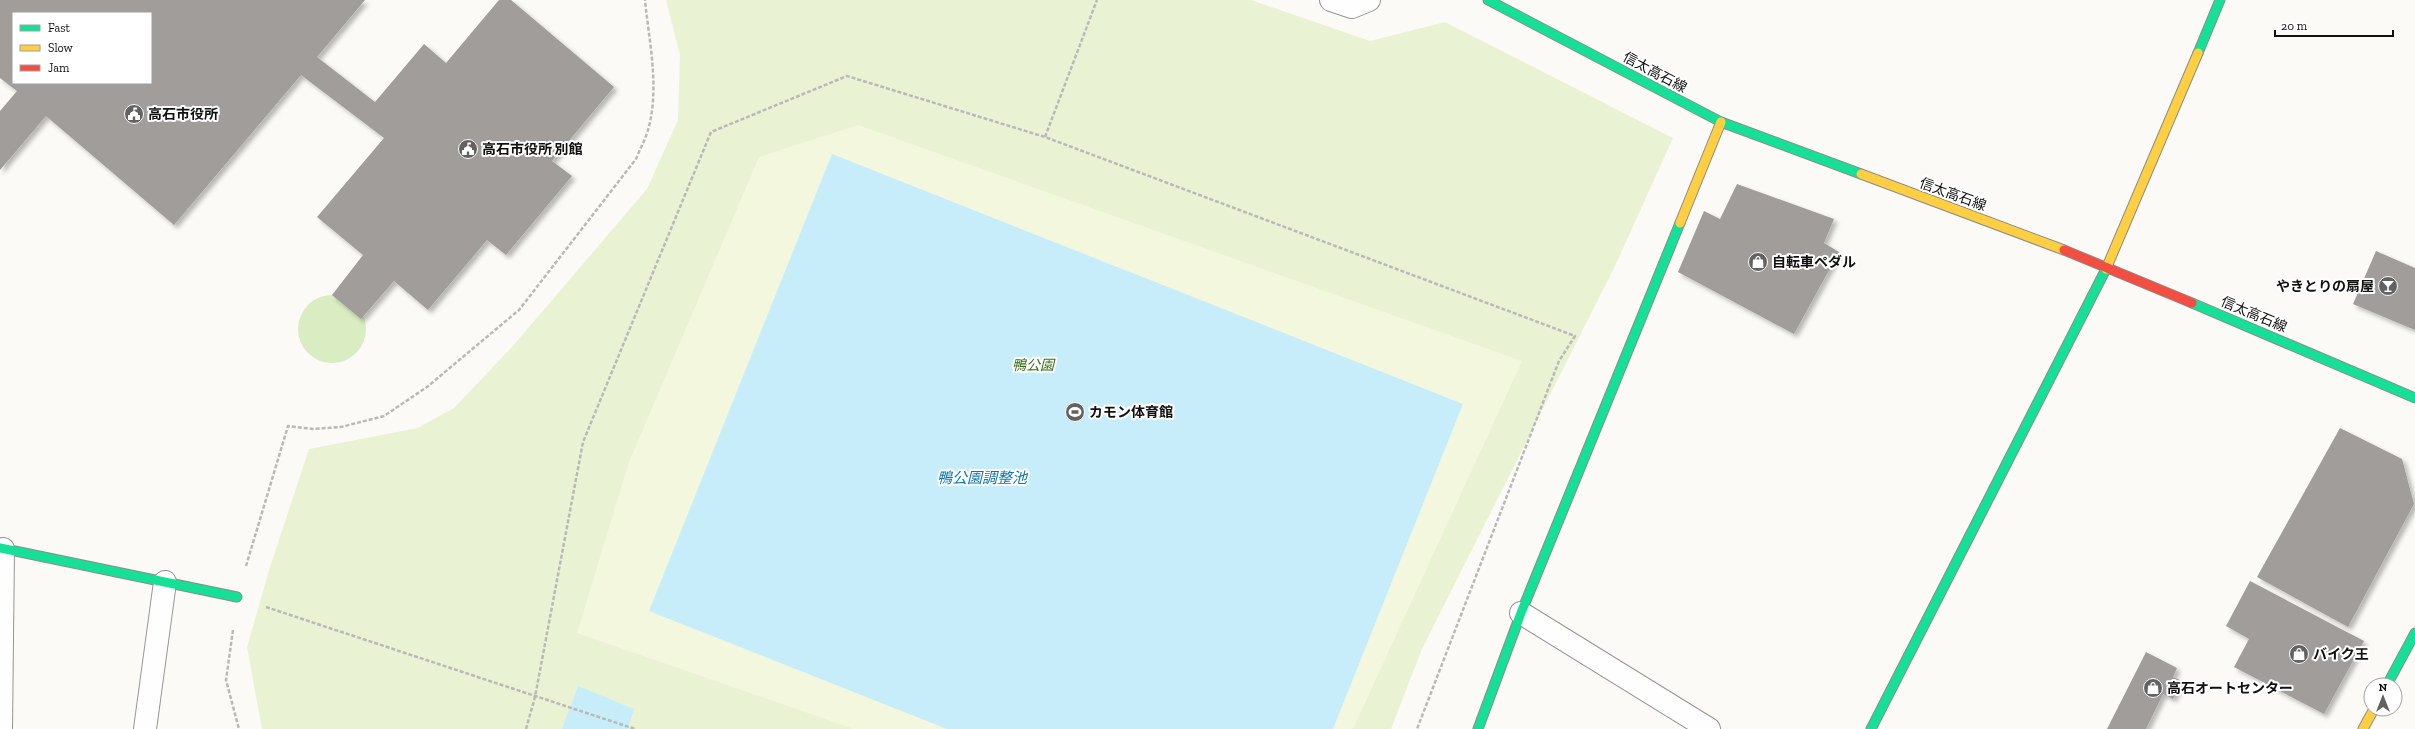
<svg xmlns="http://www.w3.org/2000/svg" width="2415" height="729" viewBox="0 0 2415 729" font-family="'Zilla Slab','Noto Sans JP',serif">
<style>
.green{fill:#e9f3d3}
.forest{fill:#daecc1}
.pitch{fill:#f2f7de}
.water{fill:#c8edfa}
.building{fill:#a09d9b;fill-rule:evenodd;filter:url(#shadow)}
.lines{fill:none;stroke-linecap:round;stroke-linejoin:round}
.street-casing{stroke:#969594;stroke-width:24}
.fast-casing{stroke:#8d8c8a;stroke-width:11}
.slow-casing{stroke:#8d8c8a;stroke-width:11}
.jam-casing{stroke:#8d8c8a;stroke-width:11}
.path{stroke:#b9b9b8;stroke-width:2.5;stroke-dasharray:4 2;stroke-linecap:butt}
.street{stroke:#fffefe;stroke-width:22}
.fast{stroke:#16e098;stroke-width:9}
.slow{stroke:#ffcf43;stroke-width:9}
.jam{stroke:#f24e42;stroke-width:9}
.labels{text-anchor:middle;stroke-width:4;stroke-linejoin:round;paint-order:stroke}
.street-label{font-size:14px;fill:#101010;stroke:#fff}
.poi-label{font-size:14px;font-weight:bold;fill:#101010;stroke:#fff;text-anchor:start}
.park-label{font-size:14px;font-style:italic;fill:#336f19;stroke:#fff}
.water-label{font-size:15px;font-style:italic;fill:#0b78af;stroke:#fff}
</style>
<defs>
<filter id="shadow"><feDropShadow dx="3.5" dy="3.5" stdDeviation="2" flood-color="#0004"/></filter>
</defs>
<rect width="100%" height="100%" fill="#fcfaf6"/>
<!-- green -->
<polygon class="green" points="666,0 1251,0 1370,41 1445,22 1673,138 1615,266 1422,649 1391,729 262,729 247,647 270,567 309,449 418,428 454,408 511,348 647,189 678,120 680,55"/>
<!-- forest -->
<circle class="forest" cx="332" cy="329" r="34"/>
<!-- pitch -->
<polygon class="pitch" points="858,125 1522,361 1353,729 854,729 577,633 629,462 759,157"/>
<!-- water -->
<g class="water">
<polygon points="832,154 1463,404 1333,729 947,729 649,611"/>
<polygon points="578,686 634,709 628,729 562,729"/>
</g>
<!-- building -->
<g class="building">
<path d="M0 0H365L317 57 375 102 424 44 446 63 499 0H511L614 87 552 161 572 176 506 255 487 240 428 310 394 281 361 319 332 295 363 255 317 217 384 138 301 75 174 225 46 116 0 170V111L17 91 0 78ZM13 13H151V83H13Z"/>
<polygon points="1737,184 1834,219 1824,243 1839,252 1794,334 1678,272 1704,211 1720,219"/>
<polygon points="2376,251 2415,268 2415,330 2353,304"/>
<polygon points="2340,428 2402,459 2414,504 2348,627 2257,577"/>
<polygon points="2250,581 2364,641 2324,714 2234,667 2249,639 2226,626"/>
<polygon points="2146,652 2177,668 2173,677 2182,681 2173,699 2163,694 2146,729 2107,729"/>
</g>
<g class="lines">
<defs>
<g id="street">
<polyline points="1331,0 1352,7 1369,0"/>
<polyline points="1521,613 1709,729"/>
<polyline points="1,729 3,549"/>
<polyline points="145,729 165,582"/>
</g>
<g id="fast">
<polyline points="1488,0 1721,122 1861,174"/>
<polyline points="2198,53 2220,0"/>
<polyline points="2192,303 2415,398"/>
<polyline points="0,548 237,597"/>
<polyline points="2387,685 2415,633"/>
<polyline points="1478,729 1521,613 1680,223"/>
<polyline points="1871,729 2106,269"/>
</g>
<g id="slow">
<polyline points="1861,174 2064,250"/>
<polyline points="1680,223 1721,122"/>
<polyline points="2106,269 2198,53"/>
<polyline points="2363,729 2374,709"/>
</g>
<polyline id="jam" points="2064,250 2192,303"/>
</defs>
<!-- street casing -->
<use href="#street" class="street-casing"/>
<!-- fast casing -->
<use href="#fast" class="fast-casing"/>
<!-- slow casing -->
<use href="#slow" class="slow-casing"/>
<!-- jam casing -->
<use href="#jam" class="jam-casing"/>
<!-- path -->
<g class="path">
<polyline points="1045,137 1097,0"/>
<path d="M246 566 288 426 313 429 341 427 384 416 427 387 519 310 636 159C640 149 645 140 648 130 660 88 649 42 645 0"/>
<polyline points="266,607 635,729"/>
<polyline points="233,630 226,680 239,729"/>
<polyline points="526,729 535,697 583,442 711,132 847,76 1045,137 1575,336 1559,361 1417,729"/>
</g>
<!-- street -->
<use href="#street" class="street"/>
<!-- fast -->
<use href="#fast" class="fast"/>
<!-- slow -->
<use href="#slow" class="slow"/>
<!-- jam -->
<use href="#jam" class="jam"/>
</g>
<!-- icons -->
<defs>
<symbol id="civic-disc" viewBox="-11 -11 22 22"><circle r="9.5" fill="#636260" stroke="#fff"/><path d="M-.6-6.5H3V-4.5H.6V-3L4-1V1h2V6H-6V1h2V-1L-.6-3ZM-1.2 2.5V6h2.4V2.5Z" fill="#fff"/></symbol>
<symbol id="shop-disc" viewBox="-11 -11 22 22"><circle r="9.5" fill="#636260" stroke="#fff"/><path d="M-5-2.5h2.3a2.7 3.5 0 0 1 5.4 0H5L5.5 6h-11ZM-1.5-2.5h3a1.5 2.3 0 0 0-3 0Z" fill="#fff"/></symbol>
<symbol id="bar-disc" viewBox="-11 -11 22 22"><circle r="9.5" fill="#636260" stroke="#fff"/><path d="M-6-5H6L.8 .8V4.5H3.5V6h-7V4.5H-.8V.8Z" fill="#fff"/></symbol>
<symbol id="stadium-disc" viewBox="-11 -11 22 22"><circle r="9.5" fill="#636260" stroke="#fff"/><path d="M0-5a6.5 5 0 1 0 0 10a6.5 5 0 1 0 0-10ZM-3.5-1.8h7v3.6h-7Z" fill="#fff"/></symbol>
</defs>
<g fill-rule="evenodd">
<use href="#civic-disc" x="123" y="103" width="22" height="22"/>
<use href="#civic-disc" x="457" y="138" width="22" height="22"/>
<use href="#shop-disc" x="1747" y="251" width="22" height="22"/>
<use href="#bar-disc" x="2377" y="275" width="22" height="22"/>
<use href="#stadium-disc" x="1064" y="401" width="22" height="22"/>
<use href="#shop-disc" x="2288" y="643" width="22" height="22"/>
<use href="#shop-disc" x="2142" y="677" width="22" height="22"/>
</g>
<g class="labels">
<!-- street labels -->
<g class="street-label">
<text transform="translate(1655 72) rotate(28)" y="5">信太高石線</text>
<text transform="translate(1953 194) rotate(20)" y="5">信太高石線</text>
<text transform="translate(2254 314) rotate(23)" y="5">信太高石線</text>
</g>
<!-- poi labels -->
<g class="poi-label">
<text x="148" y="119">高石市役所</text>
<text x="482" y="154">高石市役所 別館</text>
<text x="1772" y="267">自転車ペダル</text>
<text x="2374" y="291" text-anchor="end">やきとりの扇屋</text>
<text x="1089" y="417">カモン体育館</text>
<text x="2313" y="659">バイク王</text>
<text x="2167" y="693">高石オートセンター</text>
</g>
<!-- park labels -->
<g class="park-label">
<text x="1033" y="370">鴨公園</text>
</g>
<!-- water labels -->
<g class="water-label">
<text x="982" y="483">鴨公園調整池</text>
</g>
</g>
<!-- legend -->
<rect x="12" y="12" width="140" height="72" fill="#ffffff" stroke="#9f9f9f"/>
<rect x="20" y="25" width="20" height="6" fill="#16e098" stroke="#9f9f9f"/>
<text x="48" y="32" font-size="12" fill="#101010">Fast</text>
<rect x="20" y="45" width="20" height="6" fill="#ffcf43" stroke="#9f9f9f"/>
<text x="48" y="52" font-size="12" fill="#101010">Slow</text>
<rect x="20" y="65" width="20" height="6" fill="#f24e42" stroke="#9f9f9f"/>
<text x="48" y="72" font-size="12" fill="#101010">Jam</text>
<!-- north arrow -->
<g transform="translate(2383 697)"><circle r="19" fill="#ffffff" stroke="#9f9f9f"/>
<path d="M0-3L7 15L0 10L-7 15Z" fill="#636260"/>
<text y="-6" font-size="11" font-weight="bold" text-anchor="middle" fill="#101010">N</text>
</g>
<!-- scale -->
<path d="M2275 30v6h118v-6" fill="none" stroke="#101010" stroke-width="2"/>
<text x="2281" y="30" font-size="12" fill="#101010" stroke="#ffffff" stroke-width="3" paint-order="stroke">20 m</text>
</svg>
